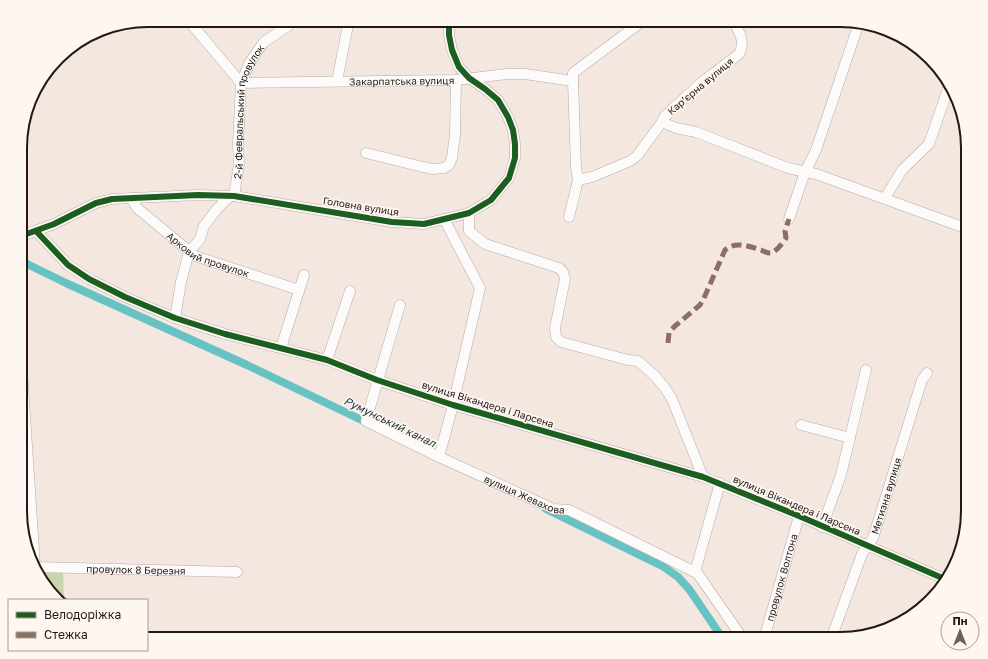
<svg xmlns="http://www.w3.org/2000/svg" width="988" height="659" viewBox="0 0 988 659" font-family="'Golos Text',sans-serif">
<style>
.green{fill:#cad5af}
.lines{fill:none;stroke-linecap:round;stroke-linejoin:round}
.canal{stroke:#67c3c3;stroke-width:8}
.minor-casing{stroke:#b7aca5;stroke-width:11}
.major-casing{stroke:#b7aca5;stroke-width:13}
.minor{stroke:#fdfbfa;stroke-width:10}
.major{stroke:#fdfbfa;stroke-width:12}
.quiet{stroke:#8d6e63;stroke-width:5;stroke-dasharray:10 5;stroke-linecap:butt}
.cycleway-casing{stroke:#fdf6f1;stroke-width:8}
.cycleway{stroke:#1b5e20;stroke-width:6}
.labels{text-anchor:middle;stroke-width:3.5;stroke-linejoin:round;paint-order:stroke}
.street-label{font-size:10px;fill:#241810;stroke:#fdf6f1}
.water-label{font-size:11px;font-style:italic;fill:#1d3333;stroke:#fdf6f1}
.rim{fill:none;stroke:#241810;stroke-width:2}
</style>
<rect width="100%" height="100%" fill="#f3e7e0"/>
<!-- green -->
<polygon class="green" points="63,571 64,600 60,600 41,579 41,572"/>
<g class="lines">
<!-- canal -->
<g class="canal">
<polyline points="21,261 68,284 247,365 370,424"/>
<polyline points="546,509 664,567 678,577 689,589 723,639"/>
</g>
<defs>
<g id="minor">
<path id="s1" d="M188 20 241 83 456 80 507 74H525L573 81V73L644 20"/>
<polyline points="337,81 349,20"/>
<polyline points="662,122 676,128 696,132 788,168 816,174 968,229"/>
<polyline points="366,153 423,167 433,169 444,168 449,165 452,158 455,135 456,80"/>
<path d="M578 180 592 177 630 161 637 156 662 122 665 116 702 82 739 54C746 40 739 33 733 20"/>
<path id="s2" d="M234 196 239 164 238 144 241 83 250 62 264 42 288 26 293 20"/>
<path id="s3" d="M131 198 137 208 195 256 299 290"/>
<polyline points="885,198 902,170 929,144 950,83"/>
<polyline points="469,213 469,231 485,244 559,268 563,272 565,279 555,328 556,337 561,342 628,360 638,361 655,376 665,388 672,399 703,477"/>
<polyline points="569,217 578,180 576,167 573,81"/>
<polyline points="789,219 805,172 816,150 859,23"/>
<polyline points="36,231 68,265 89,279 125,297 175,318 225,334 327,360 377,380 453,405 703,477 799,516 947,580"/>
<polyline points="21,236 54,224 96,203 112,199 198,195 234,196 392,222 424,224 469,213 491,200 509,178 515,158 515,144 513,130 508,117 498,100 485,89 469,78 459,67 452,50 449,35 449,20"/>
<path id="s4" d="M400 305 366 421 439 457 554 509 569 510 695 572 698 574 743 639"/>
<polyline points="175,318 181,282 189,252 200,239 204,226 217,209 230,196"/>
<polyline points="281,348 304,275"/>
<polyline points="327,360 350,291"/>
<polyline points="801,425 850,438"/>
<polyline points="439,457 453,405 480,288 444,219"/>
<polyline points="822,527 841,475 866,370"/>
<path id="s5" d="M34 567 237 572"/>
<polyline points="695,572 720,483"/>
<path id="s6" d="M764 639 799 516"/>
<path id="s7" d="M831 639 862 554 873 538 922 380 927 373"/>
</g>
<polyline id="major" points="21,371 34,566"/>
</defs>
<!-- minor casing -->
<use href="#minor" class="minor-casing"/>
<!-- major casing -->
<use href="#major" class="major-casing"/>
<!-- minor -->
<use href="#minor" class="minor"/>
<!-- major -->
<use href="#major" class="major"/>
<!-- quiet -->
<path class="quiet" d="M668 343 669 333 675 326 700 305 704 298 725 250C736 241 748 246 761 250 763 251 767 253 770 253 775 253 783 243 786 238L785 231 789 219"/>
<defs>
<g id="cycleway">
<polyline points="36,231 68,265 89,279 125,297 175,318 225,334 327,360 377,380 453,405 703,477 799,516 947,580"/>
<polyline points="21,236 54,224 96,203 112,199 198,195 234,196 392,222 424,224 469,213 491,200 509,178 515,158 515,144 513,130 508,117 498,100 485,89 469,78 459,67 452,50 449,35 449,20"/>
</g>
</defs>
<!-- cycleway casing -->
<use href="#cycleway" class="cycleway-casing"/>
<!-- cycleway -->
<use href="#cycleway" class="cycleway"/>
</g>
<g class="labels">
<!-- street labels -->
<g class="street-label">
<text dy="4" stroke="none"><textPath href="#s1" startOffset="243">Закарпатська вулиця</textPath></text>
<text transform="translate(700 86) rotate(-40)" y="4">Карʼєрна вулиця</text>
<text dy="4" stroke="none"><textPath href="#s2" startOffset="87">2-й Февральський провулок</textPath></text>
<text transform="translate(361 206) rotate(9)" y="4">Головна вулиця</text>
<text dy="4" stroke="none"><textPath href="#s3" startOffset="98">Арковий провулок</textPath></text>
<text transform="translate(488 404) rotate(17)" y="4">вулиця Вікандера і Ларсена</text>
<text dy="4" stroke="none"><textPath href="#s4" startOffset="296">вулиця Жевахова</textPath></text>
<text dy="4" stroke="none"><textPath href="#s7" startOffset="154">Метизна вулиця</textPath></text>
<text transform="translate(797 505) rotate(23)" y="4">вулиця Вікандера і Ларсена</text>
<text dy="4" stroke="none"><textPath href="#s5" startOffset="102">провулок 8 Березня</textPath></text>
<text dy="4" stroke="none"><textPath href="#s6" startOffset="64">провулок Волтона</textPath></text>
</g>
<!-- water labels -->
<g class="water-label">
<text transform="translate(390 422) rotate(26)" y="4">Румунський канал</text>
</g>
</g>
<!-- crop -->
<path d="M0 0H988V659H0ZM148 27H840A121 121 0 0 1 961 148V511A121 121 0 0 1 840 632H148A121 121 0 0 1 27 511V148A121 121 0 0 1 148 27Z" fill="#fdf6f1" fill-rule="evenodd"/>
<path class="rim" d="M148 27H840A121 121 0 0 1 961 148V511A121 121 0 0 1 840 632H148A121 121 0 0 1 27 511V148A121 121 0 0 1 148 27Z"/>
<!-- legend -->
<rect x="8" y="599" width="140" height="52" fill="#fdf6f1" stroke="#a69d97"/>
<rect x="16" y="612" width="20" height="6" fill="#1b5e20" stroke="#a69d97"/>
<text x="44" y="619" font-size="12" fill="#241810">Велодоріжка</text>
<rect x="16" y="632" width="20" height="6" fill="#8d6e63" stroke="#a69d97"/>
<text x="44" y="639" font-size="12" fill="#241810">Стежка</text>
<!-- north arrow -->
<g transform="translate(960 631)"><circle r="19" fill="#fdf6f1" stroke="#a69d97"/>
<path d="M0-3L7 15L0 10L-7 15Z" fill="#6c6059"/>
<text y="-6" font-size="11" font-weight="bold" text-anchor="middle" fill="#241810">Пн</text>
</g>
</svg>
